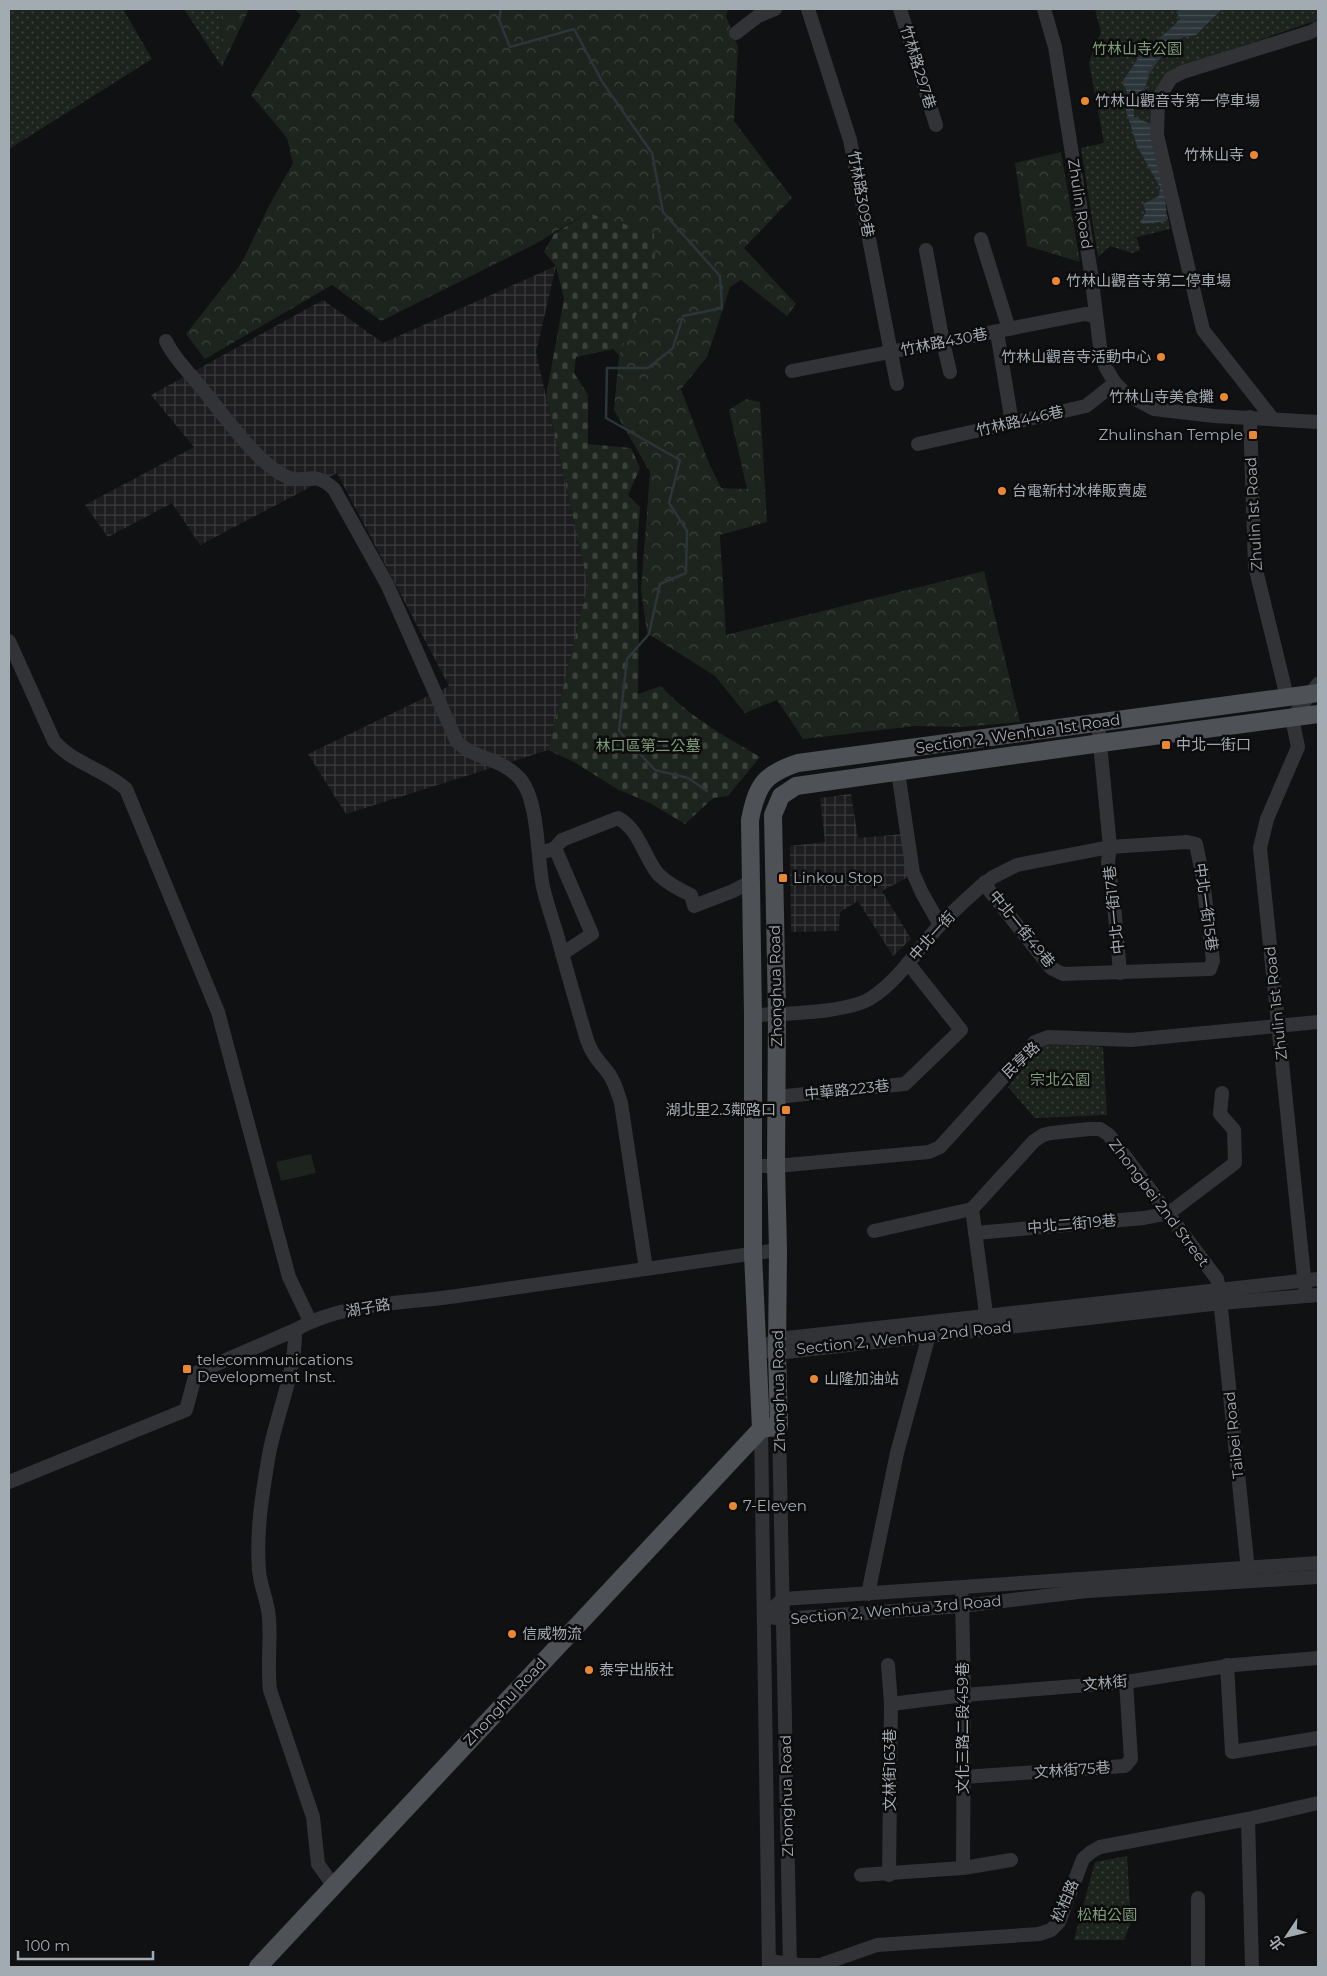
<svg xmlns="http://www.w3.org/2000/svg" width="1327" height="1976" viewBox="0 0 1327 1976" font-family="Montserrat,'Noto Sans TC',sans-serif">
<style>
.industrial{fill:url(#industrial-grid)}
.grass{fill:url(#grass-dots)}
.forest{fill:url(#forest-crowns)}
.cemetery{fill:url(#cemetery-stones)}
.pitch{fill:#1d241d}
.water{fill:url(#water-rules)}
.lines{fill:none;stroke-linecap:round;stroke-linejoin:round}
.stream{stroke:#2b353a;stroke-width:2.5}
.minor{stroke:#323337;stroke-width:14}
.major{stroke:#4e5155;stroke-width:18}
.poi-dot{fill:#e88833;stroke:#0c0c0d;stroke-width:2}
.labels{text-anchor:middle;stroke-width:5;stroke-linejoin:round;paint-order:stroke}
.park-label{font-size:15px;fill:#7f9c7a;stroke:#0c0c0d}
.street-label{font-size:15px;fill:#a2aab2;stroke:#0c0c0d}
.poi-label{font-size:15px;fill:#a2aab2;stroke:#0c0c0d;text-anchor:start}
</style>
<defs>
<pattern id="industrial-grid" width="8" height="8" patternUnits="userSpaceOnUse" patternTransform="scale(1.25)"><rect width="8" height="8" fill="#1d1d1f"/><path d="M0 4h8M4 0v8" fill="none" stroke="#3b3b3d"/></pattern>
<pattern id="grass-dots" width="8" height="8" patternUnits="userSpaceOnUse" patternTransform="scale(1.25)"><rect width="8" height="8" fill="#1d241d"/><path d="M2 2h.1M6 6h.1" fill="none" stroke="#3b413b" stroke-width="1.8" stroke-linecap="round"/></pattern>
<pattern id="forest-crowns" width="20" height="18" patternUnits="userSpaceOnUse" patternTransform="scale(1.25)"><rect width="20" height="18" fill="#1d241d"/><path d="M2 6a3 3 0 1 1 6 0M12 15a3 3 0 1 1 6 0" fill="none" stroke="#3b413b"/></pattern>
<pattern id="cemetery-stones" width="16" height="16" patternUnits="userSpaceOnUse" patternTransform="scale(1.25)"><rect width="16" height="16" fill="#1d241d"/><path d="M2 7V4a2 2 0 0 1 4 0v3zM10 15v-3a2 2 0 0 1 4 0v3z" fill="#3b413b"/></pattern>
<pattern id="water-rules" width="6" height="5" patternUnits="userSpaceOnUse" patternTransform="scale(1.25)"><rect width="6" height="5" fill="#2b353a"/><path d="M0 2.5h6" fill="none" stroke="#475054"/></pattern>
</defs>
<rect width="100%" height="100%" fill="#101112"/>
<!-- industrial -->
<g class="industrial">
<polygon points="556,266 536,352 588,585 548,750 346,814 308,754 449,686 337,473 200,545 172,503 108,537 85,505 194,447 151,395 323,300 383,343"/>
<polygon points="851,794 858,838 904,834 910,876 882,891 911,939 893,956 858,901 840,912 839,931 791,932 790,846 825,842 820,798"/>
</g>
<!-- grass -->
<g class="grass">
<polygon points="9,9 123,9 152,59 9,149"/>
<polygon points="184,9 221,9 222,67"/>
<polygon points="1095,9 1318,9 1318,20 1186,65 1167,75 1155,146 1170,229 1133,238 1137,238 1140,250 1132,253 1110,246 1098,257 1081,148 1104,143 1089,62 1101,32"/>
<polygon points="1049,1043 1103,1047 1107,1115 1035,1118 1008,1087 1039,1048"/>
<polygon points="1127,1856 1131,1922 1124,1940 1074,1940 1095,1862"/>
</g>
<!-- forest -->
<g class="forest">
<polygon points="221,9 249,9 222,67"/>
<polygon points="294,9 728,9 726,16 738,47 734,121 792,198 744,248 796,304 787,316 741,280 730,287 707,357 681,389 708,461 721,488 747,489 729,410 746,399 760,402 767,522 720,535 726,635 984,571 1020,722 961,727 915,726 803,739 777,700 745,713 715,676 647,633 641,590 650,472 614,410 619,355 655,271 587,213 535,244 381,321 332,285 205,359 186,334 241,264 269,206 293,163 287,138 251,95 301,15"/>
<polygon points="1061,152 1080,262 1027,246 1015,163"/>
</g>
<!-- cemetery -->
<path class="cemetery" d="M587 213 654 233 655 271 619 355 613 349 576 357 574 373 588 395V444L631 448 640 468 628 495 640 507 637 551 639 632 638 694 661 686C689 717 725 736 760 757L728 796 713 798 685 824 650 803 617 789 574 762 548 750 588 585 546 396 564 299 556 266 544 252 554 234Z"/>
<!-- pitch -->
<polygon class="pitch" points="311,1154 316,1173 281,1181 276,1162"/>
<!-- water -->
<path class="water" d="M1181 9H1222L1196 35 1179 38 1169 50 1151 67 1142 100 1133 95 1134 117 1151 124 1165 195 1167 221 1143 224 1140 222 1146 212 1143 204 1159 196 1160 187 1137 146 1131 126 1126 111 1127 92 1122 82C1130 72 1136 59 1145 50 1157 38 1170 32 1180 18L1176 12Z"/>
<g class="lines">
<!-- stream -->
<g class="stream">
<polyline points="501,9 499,20 510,47 574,29 603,83 652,153 663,212 720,276 722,308 683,316 673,348 648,368 607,368 606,418 680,460 669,503 687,531 686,573 660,584 649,634 627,659 619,731 655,770 688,778 707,791"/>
<polyline points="1173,44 1182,36"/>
<polyline points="1148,74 1157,60"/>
</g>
<!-- minor -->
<g class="minor">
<polyline points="808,9 850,140 897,384"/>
<polyline points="900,9 936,125"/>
<polyline points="1044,9 1055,47 1091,273 1100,347 1106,368 1115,383 1126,394 1154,409 1214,416 1318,422"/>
<polyline points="736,33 758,16 775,9"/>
<polyline points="981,239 1009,329"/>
<polyline points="926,250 943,342 950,372"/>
<polyline points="997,332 1012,423"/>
<path d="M166 341C174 359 191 374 203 390 224 415 256 462 285 476 305 486 312 468 334 489L387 584 457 742C476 760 503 758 521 780 539 802 537 859 543 887 547 904 553 921 558 938 567 972 577 1006 587 1040 592 1054 597 1059 606 1070 614 1079 617 1091 621 1103L646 1269"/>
<polyline points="792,371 1085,314 1096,316"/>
<polyline points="1250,417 1255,566 1287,697"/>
<polyline points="1272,418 1203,330 1157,135 1158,99 1171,78 1183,72 1311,32 1318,28"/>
<polyline points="918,444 1086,406 1115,383"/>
<path d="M9 641 54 741C72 763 104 769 126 789L218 1012 289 1277 310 1321"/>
<polyline points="1098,723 1110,847 1108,862 1115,915 1120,973"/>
<polyline points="898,772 913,873 922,893 940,925"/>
<path d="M555 848 562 840 618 818C639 829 644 857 658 874 667 883 680 890 691 895L694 906 733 891 752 881"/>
<polyline points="547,851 555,848 592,934 562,954"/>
<path d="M753 1015C782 1014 848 1013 871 998 898 981 918 949 939 926 952 912 967 899 981 886L993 877 1017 865 1110 847 1187 842 1196 844 1202 873 1213 961 1210 969 1063 974 1051 968 989 890 985 882"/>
<polyline points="776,1097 905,1084 961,1030 908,963"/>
<polyline points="754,1166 776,1166 929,1152 940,1147 1035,1042 1048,1037 1131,1040 1318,1022"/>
<polyline points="874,1231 972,1209"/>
<polyline points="975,1233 1144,1218 1169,1213 1235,1163 1234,1130 1220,1114 1222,1093"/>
<polyline points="1306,1296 1260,848 1267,819 1298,747 1292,718 1318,684"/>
<polyline points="988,1328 972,1209 1034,1141 1043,1135 1051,1133 1089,1129 1100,1129 1109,1135 1217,1279 1219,1289 1249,1580"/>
<path d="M295 1330C296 1375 275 1416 268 1460 262 1496 256 1533 259 1570 260 1586 268 1601 269 1618 271 1642 267 1666 270 1690L313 1817 318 1864 333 1885"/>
<polyline points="757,1350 778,1339 1318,1279"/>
<polyline points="767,1351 777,1353 1221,1303 1318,1295"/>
<polyline points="779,1426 790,1967"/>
<polyline points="761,1429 769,1967"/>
<path d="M9 1482 186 1410 196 1373 295 1330C343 1302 403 1304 457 1296 564 1281 671 1266 778 1250"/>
<polyline points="868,1594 897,1453 929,1335"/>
<polyline points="962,1597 964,1695 963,1868"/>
<polyline points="764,1616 783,1599 1318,1563"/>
<polyline points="764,1616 783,1619 962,1606 1087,1591 1318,1577"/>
<polyline points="888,1665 891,1704 889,1875"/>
<polyline points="1227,1665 1232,1752 1318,1738"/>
<polyline points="891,1704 964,1695 1126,1682 1234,1665 1318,1658"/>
<polyline points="963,1777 1125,1766 1131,1759 1126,1682"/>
<polyline points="1248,1819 1252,1967"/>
<polyline points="861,1875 963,1868 1011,1860"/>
<polyline points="769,1961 799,1965 820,1965 877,1945 1039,1934 1051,1930 1059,1922 1083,1859 1091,1852 1100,1847 1248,1819 1318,1803"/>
<polyline points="1198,1967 1198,1898"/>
</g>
<!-- major -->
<g class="major">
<path d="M761 1429 753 1254V1015L750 820C757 785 764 774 798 763L1318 693"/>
<polyline points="258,1967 761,1429 779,1426 777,1353 778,1250 776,1166 777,1014 773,815 781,796 796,786 1101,743 1318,714"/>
</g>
</g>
<!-- markers -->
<g class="poi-dot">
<circle cx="1085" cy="101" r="5"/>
<circle cx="1254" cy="155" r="5"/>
<circle cx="1056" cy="281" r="5"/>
<circle cx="1161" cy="357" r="5"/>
<circle cx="1224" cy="397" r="5"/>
<rect x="1248" y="430" width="10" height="10" rx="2.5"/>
<circle cx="1002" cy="491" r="5"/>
<rect x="1161" y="740" width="10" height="10" rx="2.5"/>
<rect x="778" y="873" width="10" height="10" rx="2.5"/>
<rect x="781" y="1105" width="10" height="10" rx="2.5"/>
<rect x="182" y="1364" width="10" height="10" rx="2.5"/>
<circle cx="814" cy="1379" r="5"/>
<circle cx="733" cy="1506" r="5"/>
<circle cx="512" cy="1634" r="5"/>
<circle cx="589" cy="1670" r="5"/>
</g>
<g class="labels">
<!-- park labels -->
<g class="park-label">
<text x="1137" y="54">竹林山寺公園</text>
<text x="648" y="751">林口區第二公墓</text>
<text x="1060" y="1085">宗北公園</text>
<text x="1107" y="1920">松柏公園</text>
</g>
<!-- street labels -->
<g class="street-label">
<text transform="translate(918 67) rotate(73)" y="5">竹林路297巷</text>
<text transform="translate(861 194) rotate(80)" y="5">竹林路309巷</text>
<text transform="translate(1080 204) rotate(81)" y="5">Zhulin Road</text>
<text transform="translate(944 342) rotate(-11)" y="5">竹林路430巷</text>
<text transform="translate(1020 421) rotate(-13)" y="5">竹林路446巷</text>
<text transform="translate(1254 514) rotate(-93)" y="5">Zhulin 1st Road</text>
<text transform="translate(1018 734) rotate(-8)" y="5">Section 2, Wenhua 1st Road</text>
<text transform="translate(1206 907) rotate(82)" y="5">中北一街15巷</text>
<text transform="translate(1114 910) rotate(-96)" y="5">中北一街17巷</text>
<text transform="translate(1022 929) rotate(51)" y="5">中北一街49巷</text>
<text transform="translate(932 936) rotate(-48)" y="5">中北一街</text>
<text transform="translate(776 986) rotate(-91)" y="5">Zhonghua Road</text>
<text transform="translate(1276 1003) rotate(-96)" y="5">Zhulin 1st Road</text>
<text transform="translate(1021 1060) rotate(-44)" y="5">民享路</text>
<text transform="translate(847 1090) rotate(-6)" y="5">中華路223巷</text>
<text transform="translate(1159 1203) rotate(53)" y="5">Zhongbei 2nd Street</text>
<text transform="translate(1072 1224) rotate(-5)" y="5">中北二街19巷</text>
<text transform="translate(368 1308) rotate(-10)" y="5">湖子路</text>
<text transform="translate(904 1338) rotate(-6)" y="5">Section 2, Wenhua 2nd Road</text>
<text transform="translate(779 1391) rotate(-91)" y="5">Zhonghua Road</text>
<text transform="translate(1234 1435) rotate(-96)" y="5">Taibei Road</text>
<text transform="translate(896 1610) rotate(-5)" y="5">Section 2, Wenhua 3rd Road</text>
<text transform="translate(1105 1683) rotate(-5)" y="5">文林街</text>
<text transform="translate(505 1702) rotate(-47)" y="5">Zhonghu Road</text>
<text transform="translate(963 1728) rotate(-90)" y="5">文化三路二段459巷</text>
<text transform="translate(890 1770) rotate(-90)" y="5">文林街163巷</text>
<text transform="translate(1072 1770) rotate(-4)" y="5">文林街75巷</text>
<text transform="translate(787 1796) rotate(-91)" y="5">Zhonghua Road</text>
<text transform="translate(1065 1901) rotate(-66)" y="5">松柏路</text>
</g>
<!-- poi labels -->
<g class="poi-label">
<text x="1095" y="106">竹林山觀音寺第一停車場</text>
<text x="1244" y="160" text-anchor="end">竹林山寺</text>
<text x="1066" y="286">竹林山觀音寺第二停車場</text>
<text x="1151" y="362" text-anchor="end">竹林山觀音寺活動中心</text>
<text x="1214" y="402" text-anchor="end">竹林山寺美食攤</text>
<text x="1243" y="440" text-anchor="end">Zhulinshan Temple</text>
<text x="1012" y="496">台電新村冰棒販賣處</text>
<text x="1176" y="750">中北一街口</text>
<text x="793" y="883">Linkou Stop</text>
<text x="776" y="1115" text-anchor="end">湖北里2.3鄰路口</text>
<text x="197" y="1365">telecommunications<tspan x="197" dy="17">Development Inst.</tspan></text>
<text x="824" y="1384">山隆加油站</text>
<text x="743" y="1511">7-Eleven</text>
<text x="522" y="1639">信威物流</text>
<text x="599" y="1675">泰宇出版社</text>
</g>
</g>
<!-- border -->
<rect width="1327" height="1976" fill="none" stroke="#a2aab2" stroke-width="20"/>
<!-- north arrow -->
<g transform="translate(1287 1936) rotate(235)" stroke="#0c0c0d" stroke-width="4" paint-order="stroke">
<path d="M0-4L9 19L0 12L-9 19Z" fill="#a2aab2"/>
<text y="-8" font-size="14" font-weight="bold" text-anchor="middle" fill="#a2aab2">北</text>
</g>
<!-- scale -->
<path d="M18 1951v8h135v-8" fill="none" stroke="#a2aab2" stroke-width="2.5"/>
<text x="25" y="1951" font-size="15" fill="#a2aab2" stroke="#0c0c0d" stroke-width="4" paint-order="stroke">100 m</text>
</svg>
